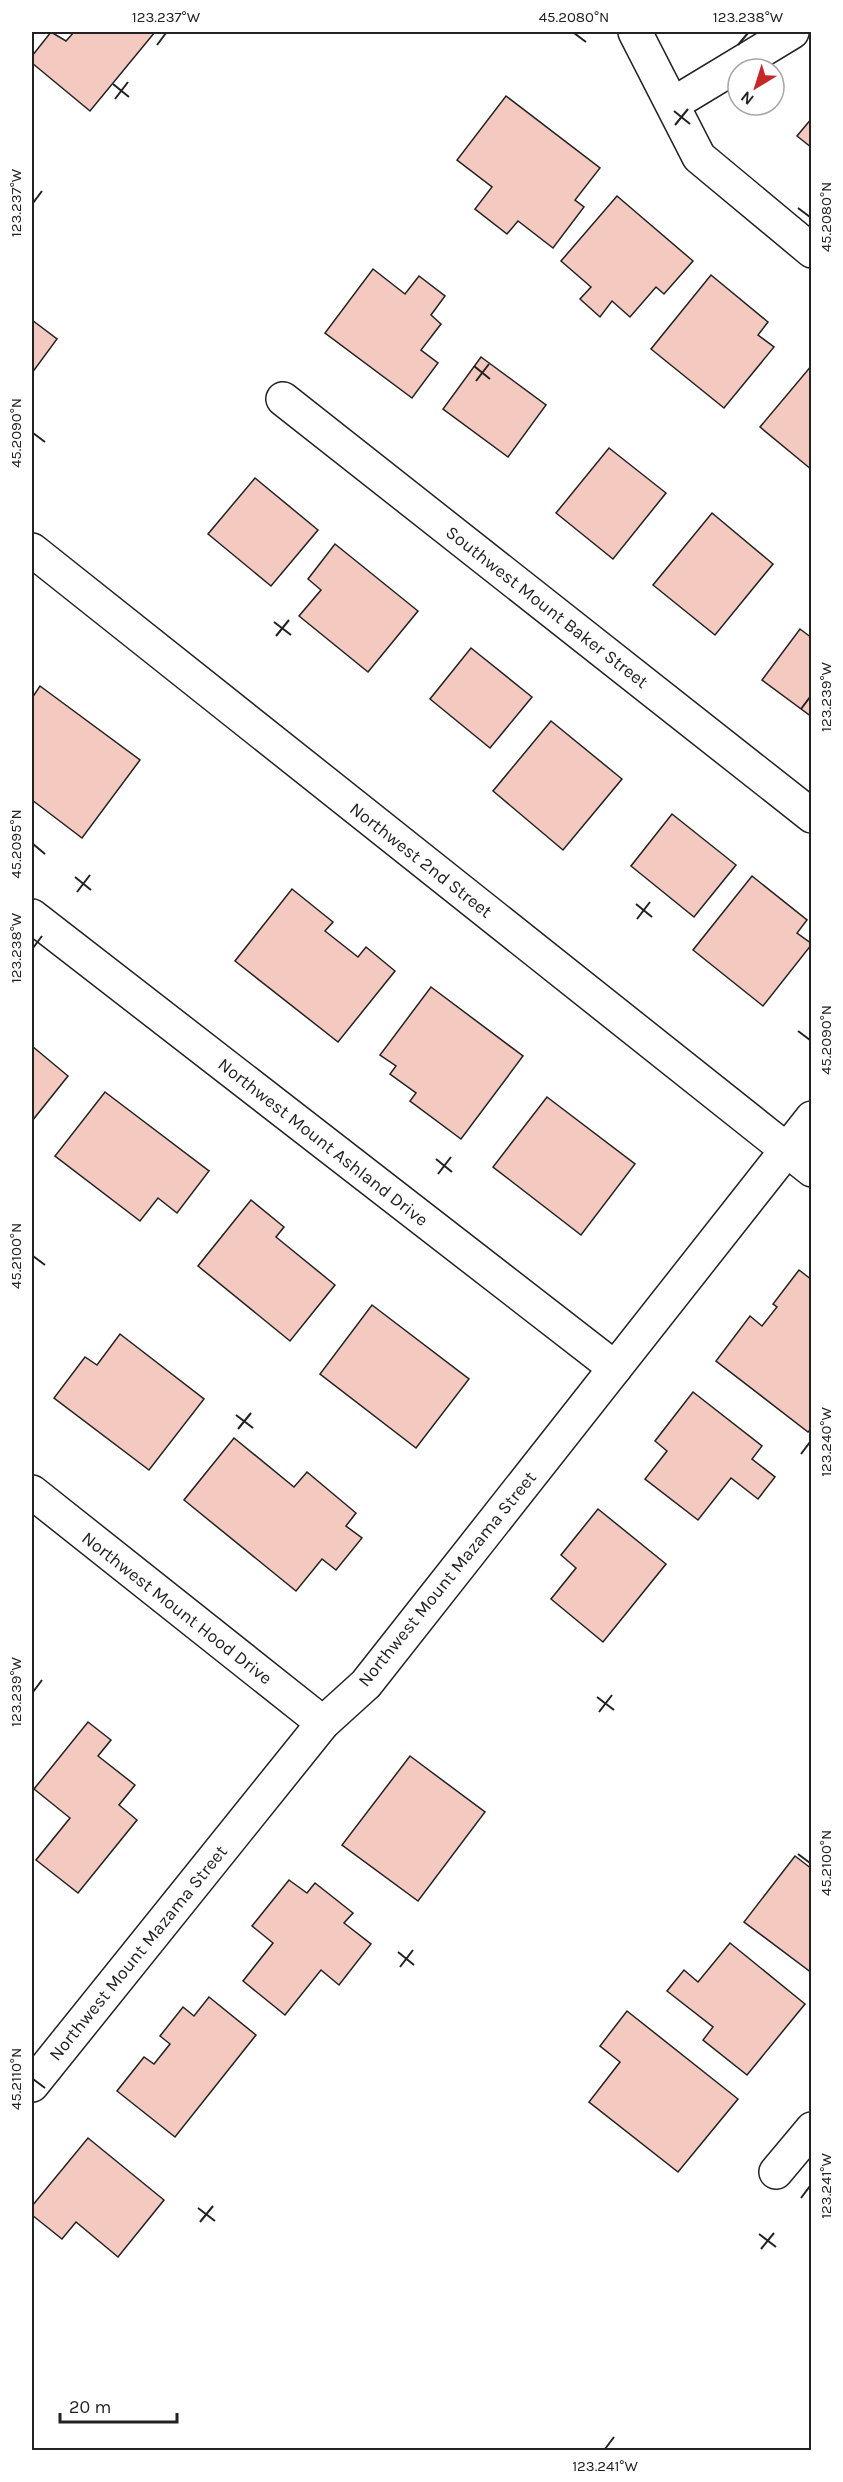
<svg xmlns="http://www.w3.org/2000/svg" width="843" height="2482" viewBox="0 0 843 2482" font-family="Karla,sans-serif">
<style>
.building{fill:#f3c9c0;stroke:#222;stroke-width:1.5}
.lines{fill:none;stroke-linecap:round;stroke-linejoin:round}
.minor-casing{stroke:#222;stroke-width:36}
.minor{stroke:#fff;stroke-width:33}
.ticks{fill:none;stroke:#222;stroke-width:2}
.labels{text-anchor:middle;stroke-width:4.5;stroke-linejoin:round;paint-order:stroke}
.street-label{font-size:18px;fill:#222;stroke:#fff}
.neatline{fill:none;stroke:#222;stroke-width:2}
.ticks-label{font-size:15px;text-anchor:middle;fill:#222}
</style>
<rect width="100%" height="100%" fill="#fff"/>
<!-- building -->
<g class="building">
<polygon points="51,32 66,41 74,32 155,32 90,111 32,63 32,56"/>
<polygon points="506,96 600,168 575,200 584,207 553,248 518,221 507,234 475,209 492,187 457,160"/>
<polygon points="812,118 812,148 797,136"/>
<polygon points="617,196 693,261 664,294 656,287 630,317 612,301 600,317 580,299 591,287 561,261"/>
<polygon points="373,269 405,294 419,276 445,296 431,315 441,324 421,350 438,363 412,398 325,333"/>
<polygon points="711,275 768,322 758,335 774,347 724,408 651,349"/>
<polygon points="32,320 57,339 32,373"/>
<polygon points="481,357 546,405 508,457 443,409"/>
<polygon points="812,365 812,470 760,427"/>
<polygon points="609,448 666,493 613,559 556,513"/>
<polygon points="255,478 318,530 271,586 208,534"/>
<polygon points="712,513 773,564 715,635 653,585"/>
<polygon points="335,544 418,611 368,672 299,616 321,590 308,579"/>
<polygon points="800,629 812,638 812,717 762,680"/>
<polygon points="471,648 532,697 490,748 430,699"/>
<polygon points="40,686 140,760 82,838 32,800 32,698"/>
<polygon points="551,721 622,779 563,850 493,791"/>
<polygon points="672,814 736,865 694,917 631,866"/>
<polygon points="752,876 807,920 797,933 812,944 763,1006 693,950"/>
<polygon points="292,889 333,922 325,931 358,957 366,947 395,971 338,1042 235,961"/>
<polygon points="431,987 523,1056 461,1139 410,1101 416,1093 390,1074 396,1066 380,1055"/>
<polygon points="32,1046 68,1076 32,1121"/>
<polygon points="105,1092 209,1171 177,1213 158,1198 140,1221 55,1156"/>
<polygon points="547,1097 635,1164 581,1235 493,1167"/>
<polygon points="251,1200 284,1227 276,1237 335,1285 290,1341 198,1266"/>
<polygon points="799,1270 812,1280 812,1428 808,1432 716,1361 750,1316 762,1326 777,1307 773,1304"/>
<polygon points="372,1305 469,1379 416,1448 320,1374"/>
<polygon points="120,1334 204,1399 149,1470 54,1398 85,1357 97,1365"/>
<polygon points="693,1392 762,1446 752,1459 775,1477 758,1499 731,1478 698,1520 645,1479 667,1451 655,1441"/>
<polygon points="234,1438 294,1487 307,1472 356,1513 346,1526 362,1538 336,1570 322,1559 296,1591 184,1500"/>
<polygon points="598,1509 666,1564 603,1642 551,1599 576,1568 561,1555"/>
<polygon points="88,1722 111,1740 98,1756 135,1785 119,1805 137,1820 78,1893 36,1860 70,1818 34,1789"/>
<polygon points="410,1756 485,1812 418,1901 342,1845"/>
<polygon points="795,1856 812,1869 812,1973 744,1922"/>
<polygon points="289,1880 307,1893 315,1883 353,1913 344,1923 371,1944 339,1985 321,1970 285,2015 243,1981 273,1943 252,1926"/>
<polygon points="730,1943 805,2004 747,2075 703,2040 713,2027 667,1991 684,1970 698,1982"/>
<polygon points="209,1997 256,2035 175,2137 117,2091 144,2057 154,2064 170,2044 160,2036 183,2007 194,2016"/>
<polygon points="627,2011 738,2099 678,2172 589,2102 620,2062 600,2046"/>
<polygon points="88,2138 164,2200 118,2257 76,2222 62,2239 32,2215 32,2206"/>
</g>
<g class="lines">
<defs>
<g id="minor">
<polyline points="635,32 699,157 812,251"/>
<polyline points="673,104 792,32"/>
<polyline points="283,399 812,816"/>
<polyline points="32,550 812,1170"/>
<polyline points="32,916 615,1368"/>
<polyline points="32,1492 323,1723"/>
<polyline points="32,2085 323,1723 366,1684 812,1118"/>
<polyline points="776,2172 812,2129"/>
</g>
</defs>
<!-- minor casing -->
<use href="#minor" class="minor-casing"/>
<!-- minor -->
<use href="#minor" class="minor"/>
</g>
<!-- ticks -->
<path class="ticks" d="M574 33 586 42M157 45 166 33M738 45 748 33M113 84 129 97M115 99 128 82M674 111 690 124M675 125 688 109M33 203 42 191M798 208 810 217M474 366 490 379M476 381 489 364M33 433 45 442M274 622 291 635M276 636 289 620M801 709 810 697M33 844 45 854M75 877 91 890M77 892 90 875M636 904 652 917M637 919 650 902M33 948 42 936M798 1031 810 1040M436 1159 452 1172M438 1174 451 1157M33 1256 45 1265M236 1415 253 1428M238 1429 251 1413M801 1454 810 1442M33 1692 42 1680M597 1697 614 1710M599 1712 612 1695M798 1854 810 1863M398 1952 414 1965M400 1967 413 1950M33 2079 45 2088M801 2198 810 2186M198 2208 215 2221M200 2222 213 2206M759 2234 776 2247M761 2249 774 2233M605 2449 614 2437"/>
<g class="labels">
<!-- street labels -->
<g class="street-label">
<text transform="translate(547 607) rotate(38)" y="6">Southwest Mount Baker Street</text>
<text transform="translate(421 860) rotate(38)" y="6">Northwest 2nd Street</text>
<text transform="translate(323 1142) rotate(38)" y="6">Northwest Mount Ashland Drive</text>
<text transform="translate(447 1579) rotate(-51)" y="6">Northwest Mount Mazama Street</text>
<text transform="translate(177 1608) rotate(38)" y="6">Northwest Mount Hood Drive</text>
<text transform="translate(138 1953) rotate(-51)" y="6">Northwest Mount Mazama Street</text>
</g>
</g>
<!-- border -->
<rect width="843" height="2482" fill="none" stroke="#ffffff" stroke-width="66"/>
<!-- north arrow -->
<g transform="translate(756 87) rotate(218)"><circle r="28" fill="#ffffff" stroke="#a7a7a7" stroke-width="1.5"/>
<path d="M0-4.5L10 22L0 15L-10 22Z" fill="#c62828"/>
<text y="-9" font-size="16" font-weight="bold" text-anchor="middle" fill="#222222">N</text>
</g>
<!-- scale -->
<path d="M60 2413v9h117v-9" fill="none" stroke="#222222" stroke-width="3"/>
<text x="69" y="2413" font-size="18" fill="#222222" stroke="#ffffff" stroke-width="4.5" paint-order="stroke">20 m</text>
<rect x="33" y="33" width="777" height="2416" class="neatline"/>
<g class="ticks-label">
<text x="166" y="22">123.237°W</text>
<text x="574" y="22">45.2080°N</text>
<text x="748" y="22">123.238°W</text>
<text transform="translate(16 203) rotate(-90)" y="5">123.237°W</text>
<text transform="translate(826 217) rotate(-90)" y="5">45.2080°N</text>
<text transform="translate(16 433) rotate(-90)" y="5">45.2090°N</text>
<text transform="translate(826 697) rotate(-90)" y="5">123.239°W</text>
<text transform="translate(16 844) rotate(-90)" y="5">45.2095°N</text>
<text transform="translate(16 948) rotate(-90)" y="5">123.238°W</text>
<text transform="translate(826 1040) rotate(-90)" y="5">45.2090°N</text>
<text transform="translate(16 1256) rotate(-90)" y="5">45.2100°N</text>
<text transform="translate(826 1442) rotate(-90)" y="5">123.240°W</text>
<text transform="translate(16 1692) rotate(-90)" y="5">123.239°W</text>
<text transform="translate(826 1863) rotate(-90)" y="5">45.2100°N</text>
<text transform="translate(16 2079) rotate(-90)" y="5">45.2110°N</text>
<text transform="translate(826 2186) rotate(-90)" y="5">123.241°W</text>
<text x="605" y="2471">123.241°W</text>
</g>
</svg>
